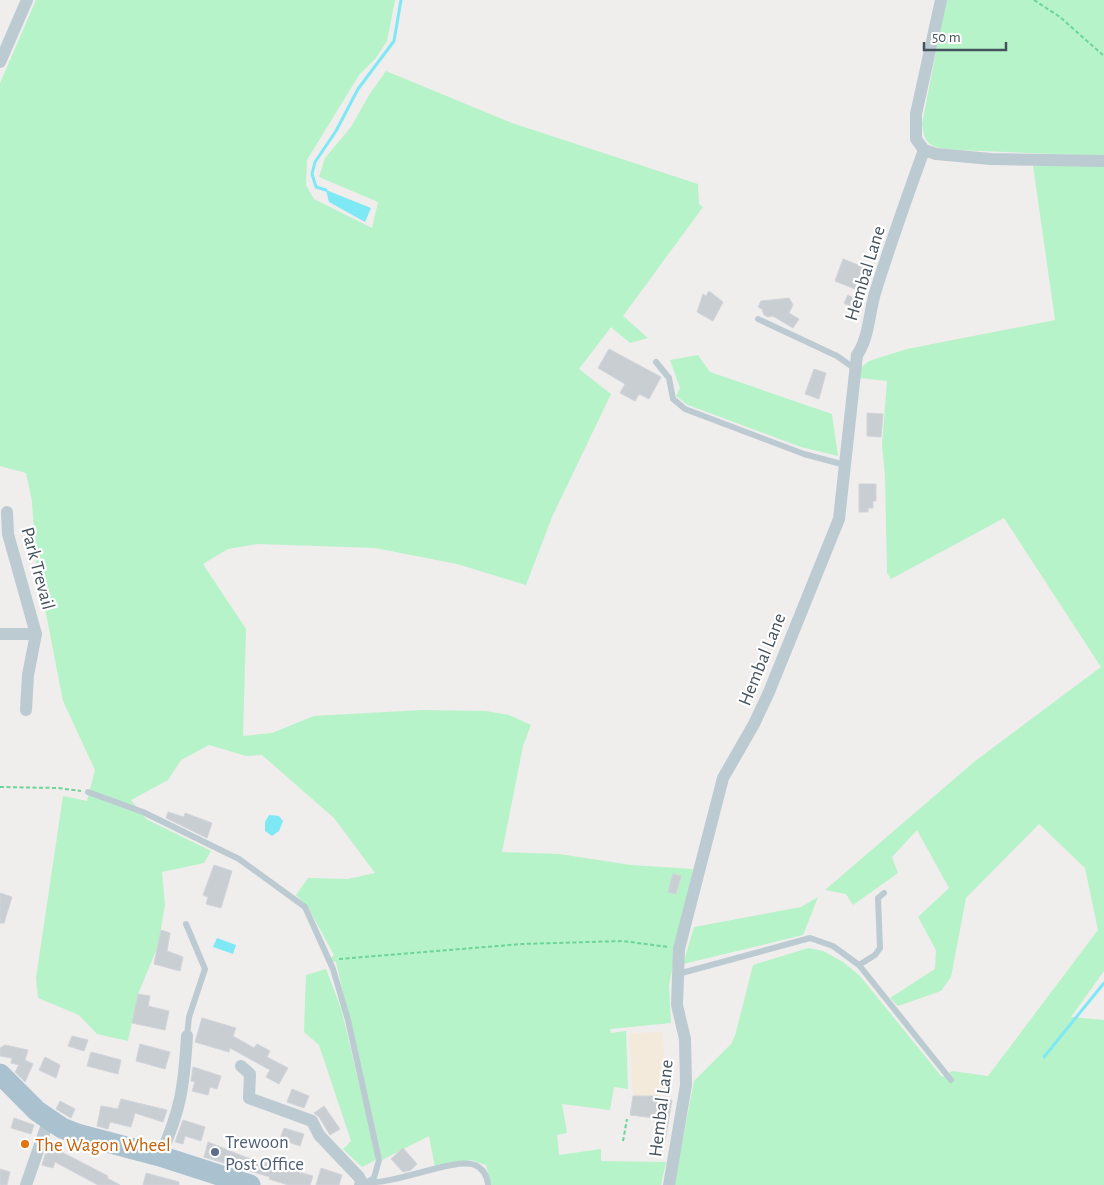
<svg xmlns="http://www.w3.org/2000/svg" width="1104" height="1185" viewBox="0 0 1104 1185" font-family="'Alegreya Sans',sans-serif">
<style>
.green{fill:#b6f3c8}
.sand{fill:#f4eadc}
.water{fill:#7ee8f5}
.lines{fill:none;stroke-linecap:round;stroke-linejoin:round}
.stream{stroke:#7ee8f5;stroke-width:3}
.building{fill:#c9ced3;stroke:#d1d4da}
.path{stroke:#6bd596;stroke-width:2;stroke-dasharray:4 2.5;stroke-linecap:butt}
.lane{stroke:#bccad1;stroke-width:6}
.street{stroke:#bccad1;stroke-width:12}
.primary{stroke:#aac1d0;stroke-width:21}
.food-dot{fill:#e8710a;stroke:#fff;stroke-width:2}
.service-dot{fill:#5c6f8a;stroke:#fff;stroke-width:2}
.labels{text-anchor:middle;stroke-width:4.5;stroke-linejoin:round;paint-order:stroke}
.street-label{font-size:19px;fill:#44535d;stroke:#fff}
.service-label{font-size:19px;fill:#4e5e75;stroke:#fff;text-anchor:start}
.food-label{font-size:19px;fill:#c56008;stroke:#fff;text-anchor:start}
</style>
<rect width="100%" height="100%" fill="#f0eded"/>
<!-- green -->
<g class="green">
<polygon points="36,0 395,0 387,41 375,59 359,75 307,160 306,185 314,199 372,228 378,202 319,177 325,158 351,127 369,95 386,71 512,123 698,184 699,204 703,207 623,316 648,338 630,343 611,327 579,369 611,394 552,517 526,585 457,564 375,548 258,544 228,549 203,564 246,629 243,736 272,733 314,716 422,710 486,711 509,715 531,725 523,746 502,852 559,854 631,865 693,869 669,985 671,1023 610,1029 611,1033 626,1031 628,1089 614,1087 610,1110 562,1104 567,1133 557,1135 559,1155 601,1149 601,1161 666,1162 661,1185 491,1185 486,1165 471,1160 435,1168 429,1136 382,1160 336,962 329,960 334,955 308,907 296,895 308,878 348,879 375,873 334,818 262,755 246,756 209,745 181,760 168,780 131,800 146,819 211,851 204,863 162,872 165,905 158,946 138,994 128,1041 97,1034 79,1015 38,998 36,978 63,796 87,801 95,770 63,701 36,562 32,501 26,473 0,466 0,83"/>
<path d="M946 0H1104V156L956 150C934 147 925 149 922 124Z"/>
<polygon points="1104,165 1104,971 1071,1017 1104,1020 1104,1185 674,1185 694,1081 731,1044 735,1036 753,965 808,948 823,951 843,962 860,976 942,1077 952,1071 988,1076 1098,930 1085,868 1039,824 966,898 951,977 941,991 898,1006 890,998 935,969 936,950 918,917 949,888 917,830 892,857 898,873 853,905 846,894 825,890 974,762 1101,667 1004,518 891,579 887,573 885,475 882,445 887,381 859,378 859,369 869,361 907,349 1055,320 1033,166"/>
<polygon points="698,355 710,372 832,414 838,456 801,447 688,405 676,396 680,388 670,360"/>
<polygon points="818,897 803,935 683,964 694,927 801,907"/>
<polygon points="326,969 341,1008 377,1159 362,1167 343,1149 351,1141 319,1045 304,1032 306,975"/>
</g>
<!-- sand -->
<polygon class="sand" points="663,1032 665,1094 663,1096 633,1096 629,1033"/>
<!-- water -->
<g class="water">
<polygon points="326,190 371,208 365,222 329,202"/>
<polygon points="269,815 279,816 283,821 279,831 272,836 265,831 265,822"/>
<polygon points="217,938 236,945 233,954 213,947"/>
</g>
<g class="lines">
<!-- stream -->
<g class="stream">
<polyline points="326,190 316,187 312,174 315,162 336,131 358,89 394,41 401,0"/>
<polyline points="1044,1057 1104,983"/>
</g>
</g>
<!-- building -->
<g class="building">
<polygon points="843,259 863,267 855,289 835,281"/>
<polygon points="709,291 723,302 713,321 697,312 703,294 706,296"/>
<polygon points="848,295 862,302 857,310 844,303"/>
<polygon points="789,298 793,305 789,313 799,319 793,328 773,316 768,317 764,315 762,309 758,307 761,301"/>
<polygon points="609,349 661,377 649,399 639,394 635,401 620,393 625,384 598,368"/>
<polygon points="814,369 826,373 819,399 805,394"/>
<polygon points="867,413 883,414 881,437 867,436"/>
<polygon points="859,484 876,484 876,501 873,501 873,508 868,508 868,512 859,512"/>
<polygon points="168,812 184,817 185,813 212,823 207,838 166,818"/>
<polygon points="214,865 232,871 221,908 206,904 208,897 203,895"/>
<polygon points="673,874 681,876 676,894 668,892"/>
<polygon points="0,893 12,897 4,923 0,923"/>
<polygon points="161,930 170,933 167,951 183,957 180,971 154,964"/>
<polygon points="138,994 150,996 148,1006 169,1011 165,1030 132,1023"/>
<polygon points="202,1018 236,1028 233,1036 254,1048 257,1044 270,1051 267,1057 288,1068 279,1084 266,1077 270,1070 230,1048 229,1052 195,1042"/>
<polygon points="72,1036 88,1040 84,1051 68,1046"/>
<polygon points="140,1044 170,1052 165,1069 136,1061"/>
<polygon points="5,1045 28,1050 25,1060 33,1064 25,1082 15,1072 19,1065 11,1063 12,1058 0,1056 0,1048"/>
<polygon points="91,1052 121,1060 118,1074 87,1066"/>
<polygon points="45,1057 60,1065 56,1078 39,1070"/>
<polygon points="193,1067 221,1076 217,1089 210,1087 208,1095 192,1091 195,1082 191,1081"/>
<polygon points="292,1089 309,1096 304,1108 287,1102"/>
<polygon points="633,1096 657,1096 672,1100 665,1141 654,1139 655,1118 630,1115"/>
<polygon points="121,1099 167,1110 163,1122 135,1113 131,1127 110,1122 108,1129 97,1126 101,1106 118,1109"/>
<polygon points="60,1101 75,1109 71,1118 56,1109"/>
<polygon points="324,1106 340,1129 330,1135 319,1117 314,1113"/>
<polygon points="14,1118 34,1125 31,1134 11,1128"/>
<polygon points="183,1120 205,1127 201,1141 185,1136 183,1144 175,1142"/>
<polygon points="284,1128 304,1134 300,1146 280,1139"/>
<polygon points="208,1142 245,1157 313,1176 310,1185 288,1185 269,1179 270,1177 204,1157"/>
<polygon points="48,1145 108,1176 107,1178 120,1185 98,1185 55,1162 53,1168 42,1165"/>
<polygon points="403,1148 417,1164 411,1170 403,1172 391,1159"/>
<polygon points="321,1168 342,1175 339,1185 316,1185"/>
<polygon points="0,1169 10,1172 7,1185 0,1185"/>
<polygon points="146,1173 179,1182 179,1185 143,1185"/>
</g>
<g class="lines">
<!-- path -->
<g class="path">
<polyline points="1034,0 1060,17 1104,56"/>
<polyline points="0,787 58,788 81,791"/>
<polyline points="339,959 522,944 623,941 668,947"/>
<polyline points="623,1141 627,1119"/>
</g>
<!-- lane -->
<g class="lane">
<polyline points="758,319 837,356 854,368"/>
<polyline points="656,362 669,378 673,399 685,409 804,454 845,465"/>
<polyline points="88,792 143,812 239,859 305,907 333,969 348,1020 379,1160 374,1178 362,1185"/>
<polyline points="186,924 205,969 189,1017 187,1036"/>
<polyline points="859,965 875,955 880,948 878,898 884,893"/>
<polyline points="678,974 810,938 833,946 859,965 951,1080"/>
<path d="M367 1182C394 1185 455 1157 475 1165 484 1169 487 1176 488 1184"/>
</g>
<!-- street -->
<g class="street">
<polyline points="941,0 916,114 916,139 924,150 936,154 991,159 1104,161"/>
<polyline points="0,62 27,0"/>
<polyline points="7,512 8,534 36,634 28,675 26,710"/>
<polyline points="0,634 36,634"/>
<polyline points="241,1066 250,1074 249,1098 312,1121 319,1135 359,1177 362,1183 360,1185"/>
<path d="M160 1156C181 1110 184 1086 187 1036"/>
<polyline points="26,1185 49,1119"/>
<path d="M669 1185 686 1085 685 1039 677 1005 679 949 723 778 754 724 769 692 839 519 857 355C869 338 869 313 875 293 890 245 907 197 924 150"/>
</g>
<!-- primary -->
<polyline class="primary" points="0,1074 37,1111 62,1128 77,1134 160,1156 250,1185"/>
</g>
<!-- markers -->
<circle class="food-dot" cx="25" cy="1144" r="5"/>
<circle class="service-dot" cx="215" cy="1152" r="5"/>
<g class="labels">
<!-- street labels -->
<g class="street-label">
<text transform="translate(864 273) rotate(-73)" y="7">Hembal Lane</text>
<text transform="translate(39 568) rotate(75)" y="7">Park Trevail</text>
<text transform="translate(761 659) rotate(-68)" y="7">Hembal Lane</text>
<text transform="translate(660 1108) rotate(-83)" y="7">Hembal Lane</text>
</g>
<!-- service labels -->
<g class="service-label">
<text x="225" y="1148">Trewoon<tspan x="225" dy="22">Post Office</tspan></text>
</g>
<!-- food labels -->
<g class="food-label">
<text x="35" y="1151">The Wagon Wheel</text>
</g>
</g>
<!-- scale -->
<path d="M924 42v8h82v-8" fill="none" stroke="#44535d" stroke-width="2.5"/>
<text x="932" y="42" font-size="15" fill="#44535d" stroke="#ffffff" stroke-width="4" paint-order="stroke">50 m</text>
</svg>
